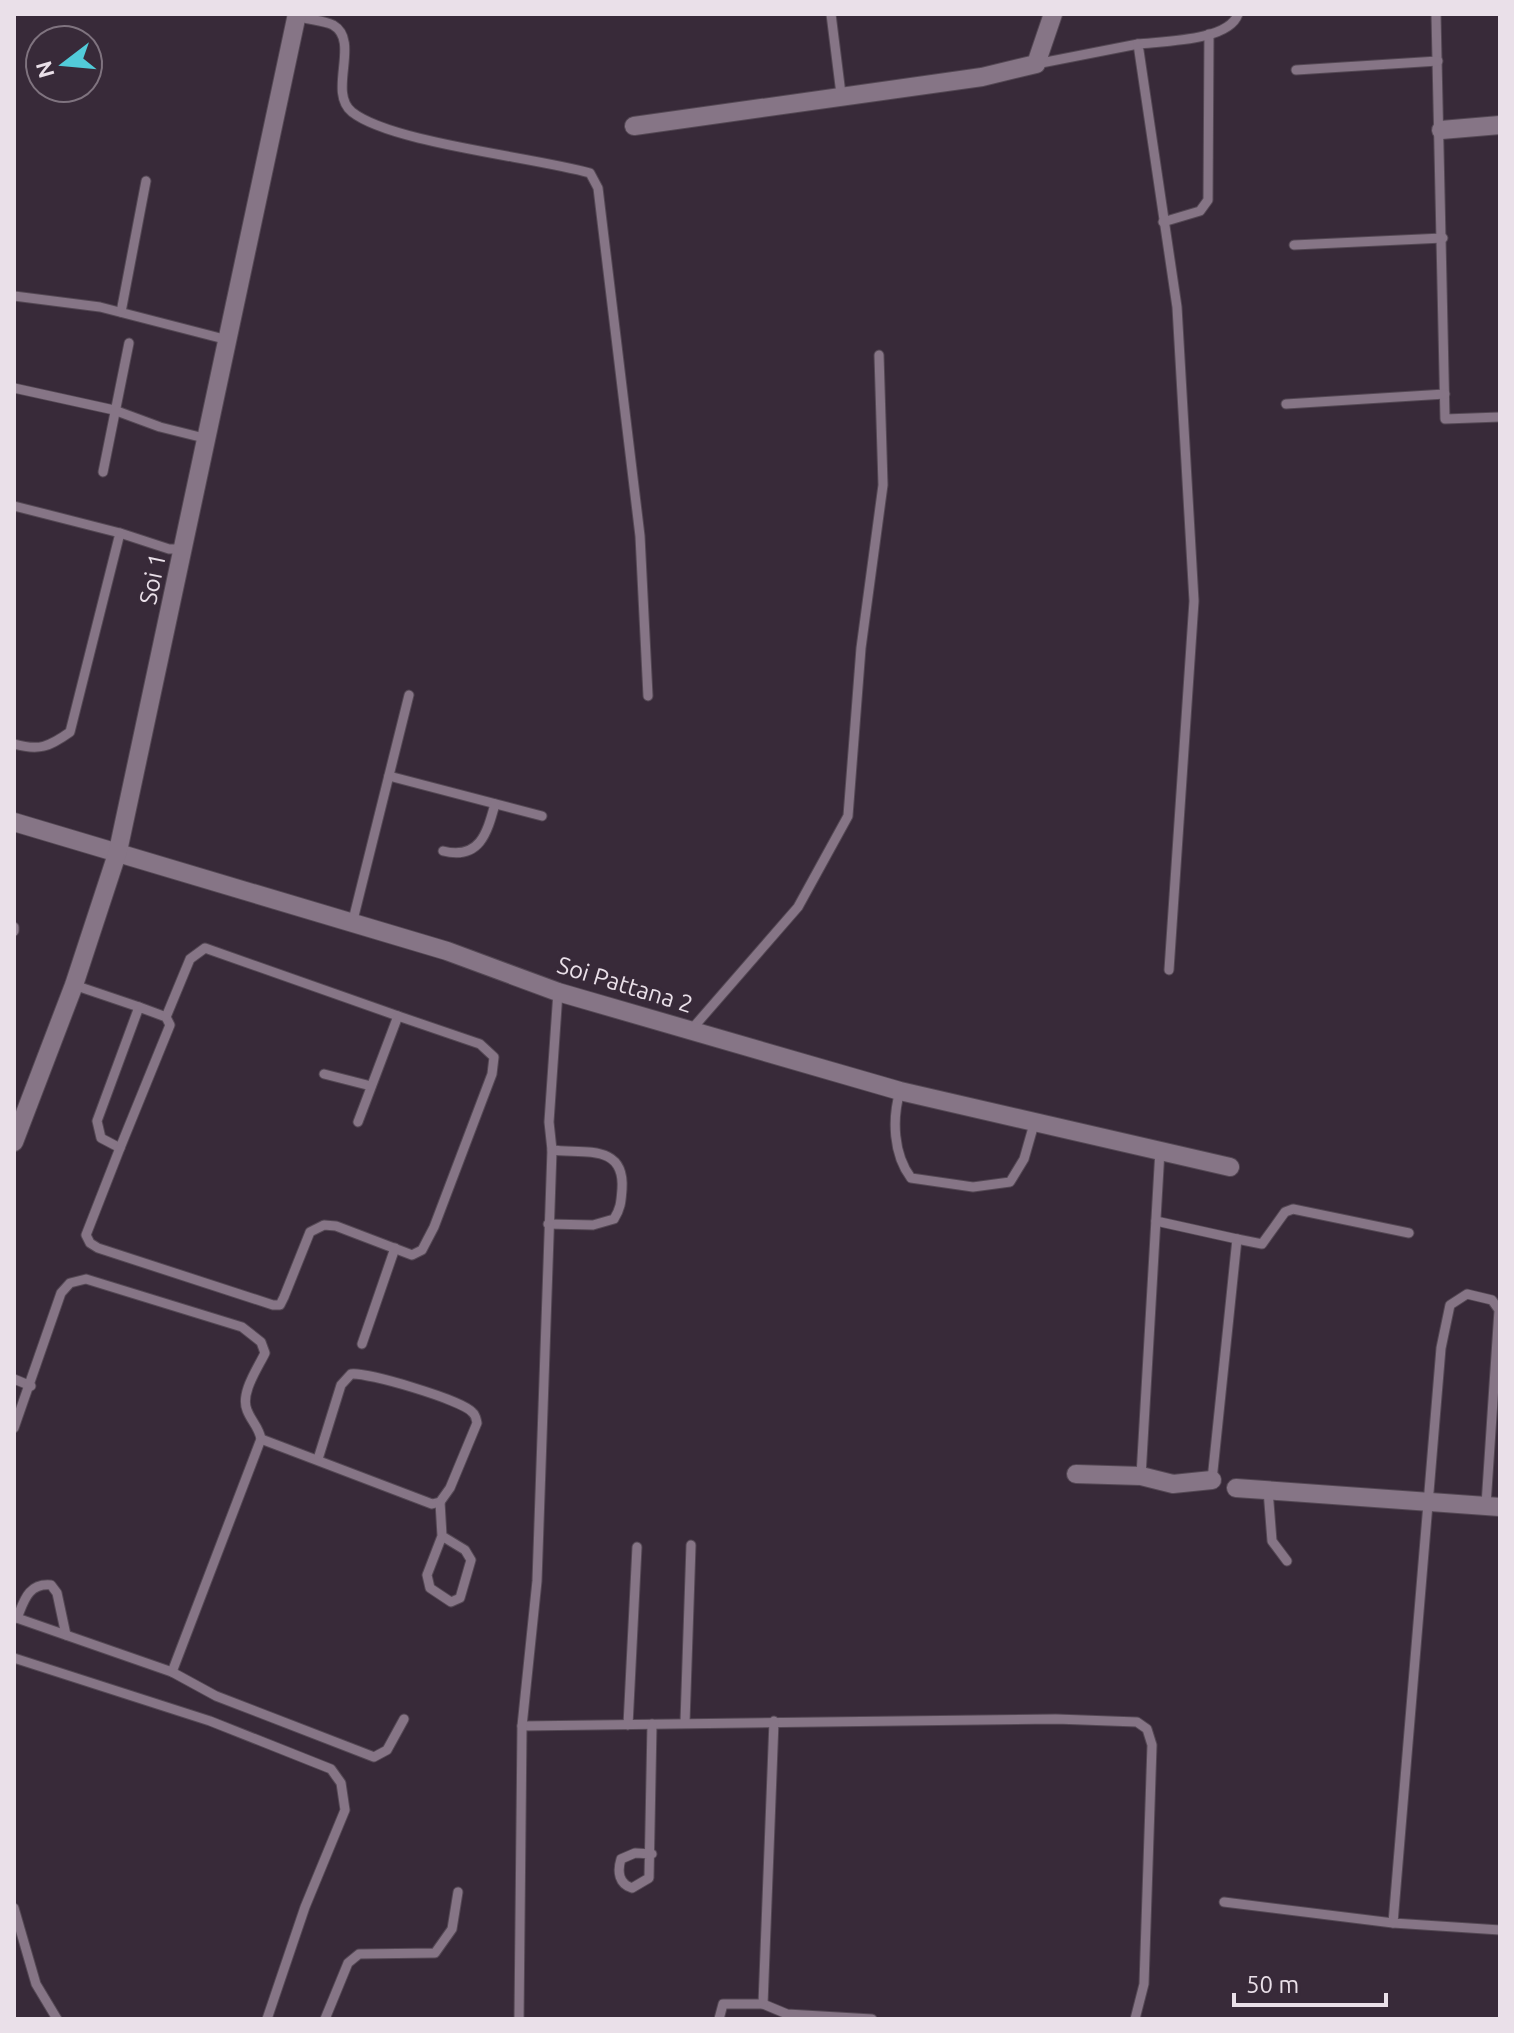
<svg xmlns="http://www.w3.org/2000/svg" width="1514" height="2033" viewBox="0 0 1514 2033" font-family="Ubuntu,sans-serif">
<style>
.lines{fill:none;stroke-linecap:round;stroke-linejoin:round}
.service-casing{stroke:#544854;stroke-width:11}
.minor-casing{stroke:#544854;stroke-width:20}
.service{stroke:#867586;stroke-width:9}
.minor{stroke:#867586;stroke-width:18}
.labels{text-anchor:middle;stroke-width:6;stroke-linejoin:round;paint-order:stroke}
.street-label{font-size:24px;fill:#eae0e9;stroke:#382a39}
</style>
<rect width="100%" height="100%" fill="#382a39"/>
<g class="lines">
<defs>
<g id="service">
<polyline points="831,14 841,94"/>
<polyline points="1436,14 1445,419 1500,417"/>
<path d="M297 16C308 20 323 20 333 25 361 41 327 92 352 112 391 143 534 157 590 173L598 188 640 536 648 696"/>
<polyline points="1036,64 1138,44"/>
<polyline points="1296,70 1438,61"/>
<polyline points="1163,222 1200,211 1208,200 1209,34"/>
<polyline points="1294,245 1443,238"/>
<polyline points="14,296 100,307 228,340"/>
<polyline points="121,312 146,181"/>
<polyline points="14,388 114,410 160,427 208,439"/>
<polyline points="1286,404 1445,394"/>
<polyline points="103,472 129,343"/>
<path d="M14 506 120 533 70 732C49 747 39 751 14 744"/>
<polyline points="120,533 169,549 184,549"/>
<polyline points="389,776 542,816"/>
<path d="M443 851C480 860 487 833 495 804"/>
<polyline points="352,924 409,695"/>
<polyline points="14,927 14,931"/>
<path d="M1169 970 1194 601 1177 307 1138 44C1164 41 1229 41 1238 14"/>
<polyline points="74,985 139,1007"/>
<polygon points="139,1007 166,1017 170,1025 120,1148 101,1138 97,1121"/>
<polyline points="166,1017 190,959 205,948 398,1016 358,1122"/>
<polyline points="691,1030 798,907 848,816 861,648 883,485 879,355"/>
<polyline points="324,1074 371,1086"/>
<path d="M900 1091C892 1119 893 1154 911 1178L973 1187 1010 1182 1024 1159 1034 1124"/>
<polyline points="120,1148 86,1235 90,1243 98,1248 273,1305 280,1305 284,1297 310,1232 324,1225 336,1226 412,1255 422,1250 434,1227 492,1074 494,1057 480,1044 398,1016"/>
<polyline points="1156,1221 1237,1239 1212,1480"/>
<path d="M548 1224 593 1225 614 1219C621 1208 621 1201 622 1189 625 1143 583 1154 552 1150"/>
<polyline points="1237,1239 1262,1244 1285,1212 1293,1209 1409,1233"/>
<polyline points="362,1344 395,1248"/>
<polyline points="14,1379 31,1386"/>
<path d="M14 1428 61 1293 70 1283 86 1279 242 1327 261 1342 265 1353C258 1368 240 1393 247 1410 251 1421 259 1427 261 1439L172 1672"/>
<path d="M261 1439 432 1504 440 1502 450 1488 477 1423C476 1419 476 1415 472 1412 462 1400 367 1372 351 1374L341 1385 318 1459"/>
<polyline points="1141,1476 1160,1150"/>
<polyline points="1268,1490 1272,1541 1287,1561"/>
<polyline points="440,1502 442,1536 427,1575 430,1588 451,1602 460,1598 471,1560 465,1550 442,1536"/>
<polyline points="1486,1505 1499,1310 1492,1300 1467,1294 1450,1305 1441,1348 1393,1923 1500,1930"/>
<polyline points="14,1617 172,1672 216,1696 374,1757 387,1750 404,1719"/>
<path d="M17 1618C24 1601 28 1583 51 1585L57 1593 66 1635"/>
<polyline points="14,1658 210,1721 331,1769 341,1783 345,1810 305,1907 267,2019"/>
<polyline points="685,1722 691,1545"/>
<polyline points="628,1725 637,1547"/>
<polyline points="522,1726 1056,1719 1137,1722 1147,1729 1152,1745 1144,1984 1135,2019"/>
<path d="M652 1854 635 1853 621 1859C617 1872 619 1884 632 1888L649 1878 652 1724"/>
<polyline points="1224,1902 1393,1923"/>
<polyline points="14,1908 36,1984 57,2019"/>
<polyline points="763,2004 787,2014 872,2019"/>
<polyline points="325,2019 348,1963 359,1954 435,1953 452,1929 458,1892"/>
<polyline points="519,2019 522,1726 537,1581 552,1150 549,1122 558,992"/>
<polyline points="719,2019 723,2004 763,2004 774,1721"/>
</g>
<g id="minor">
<polyline points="634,126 982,77 1036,64 1053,14"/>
<polyline points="1441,130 1500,125"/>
<polyline points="14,822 447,951 558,992 900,1091 1230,1167"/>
<polyline points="14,1142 74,985 118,851 297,14"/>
<polyline points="1076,1474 1141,1476 1173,1484 1212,1480"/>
<polyline points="1236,1488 1500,1507"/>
</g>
</defs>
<!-- service casing -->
<use href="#service" class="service-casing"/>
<!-- minor casing -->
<use href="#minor" class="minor-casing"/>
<!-- service -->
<use href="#service" class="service"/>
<!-- minor -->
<use href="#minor" class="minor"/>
</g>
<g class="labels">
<!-- street labels -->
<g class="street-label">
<text transform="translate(153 579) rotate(-78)" y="8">Soi 1</text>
<text transform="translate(625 985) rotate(17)" y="8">Soi Pattana 2</text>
</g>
</g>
<!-- border -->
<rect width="1514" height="2033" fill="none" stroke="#eae0e9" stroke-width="32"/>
<!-- north arrow -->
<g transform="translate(64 64) rotate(254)"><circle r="38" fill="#382a39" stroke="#7f737f" stroke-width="2"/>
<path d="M0-6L14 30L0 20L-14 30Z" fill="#52cbd9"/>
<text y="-12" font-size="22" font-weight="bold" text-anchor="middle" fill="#eae0e9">N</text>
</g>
<!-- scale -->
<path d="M1234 1993v12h152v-12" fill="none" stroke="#eae0e9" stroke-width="4"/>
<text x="1246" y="1993" font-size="24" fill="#eae0e9" stroke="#382a39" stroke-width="6" paint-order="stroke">50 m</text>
</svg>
